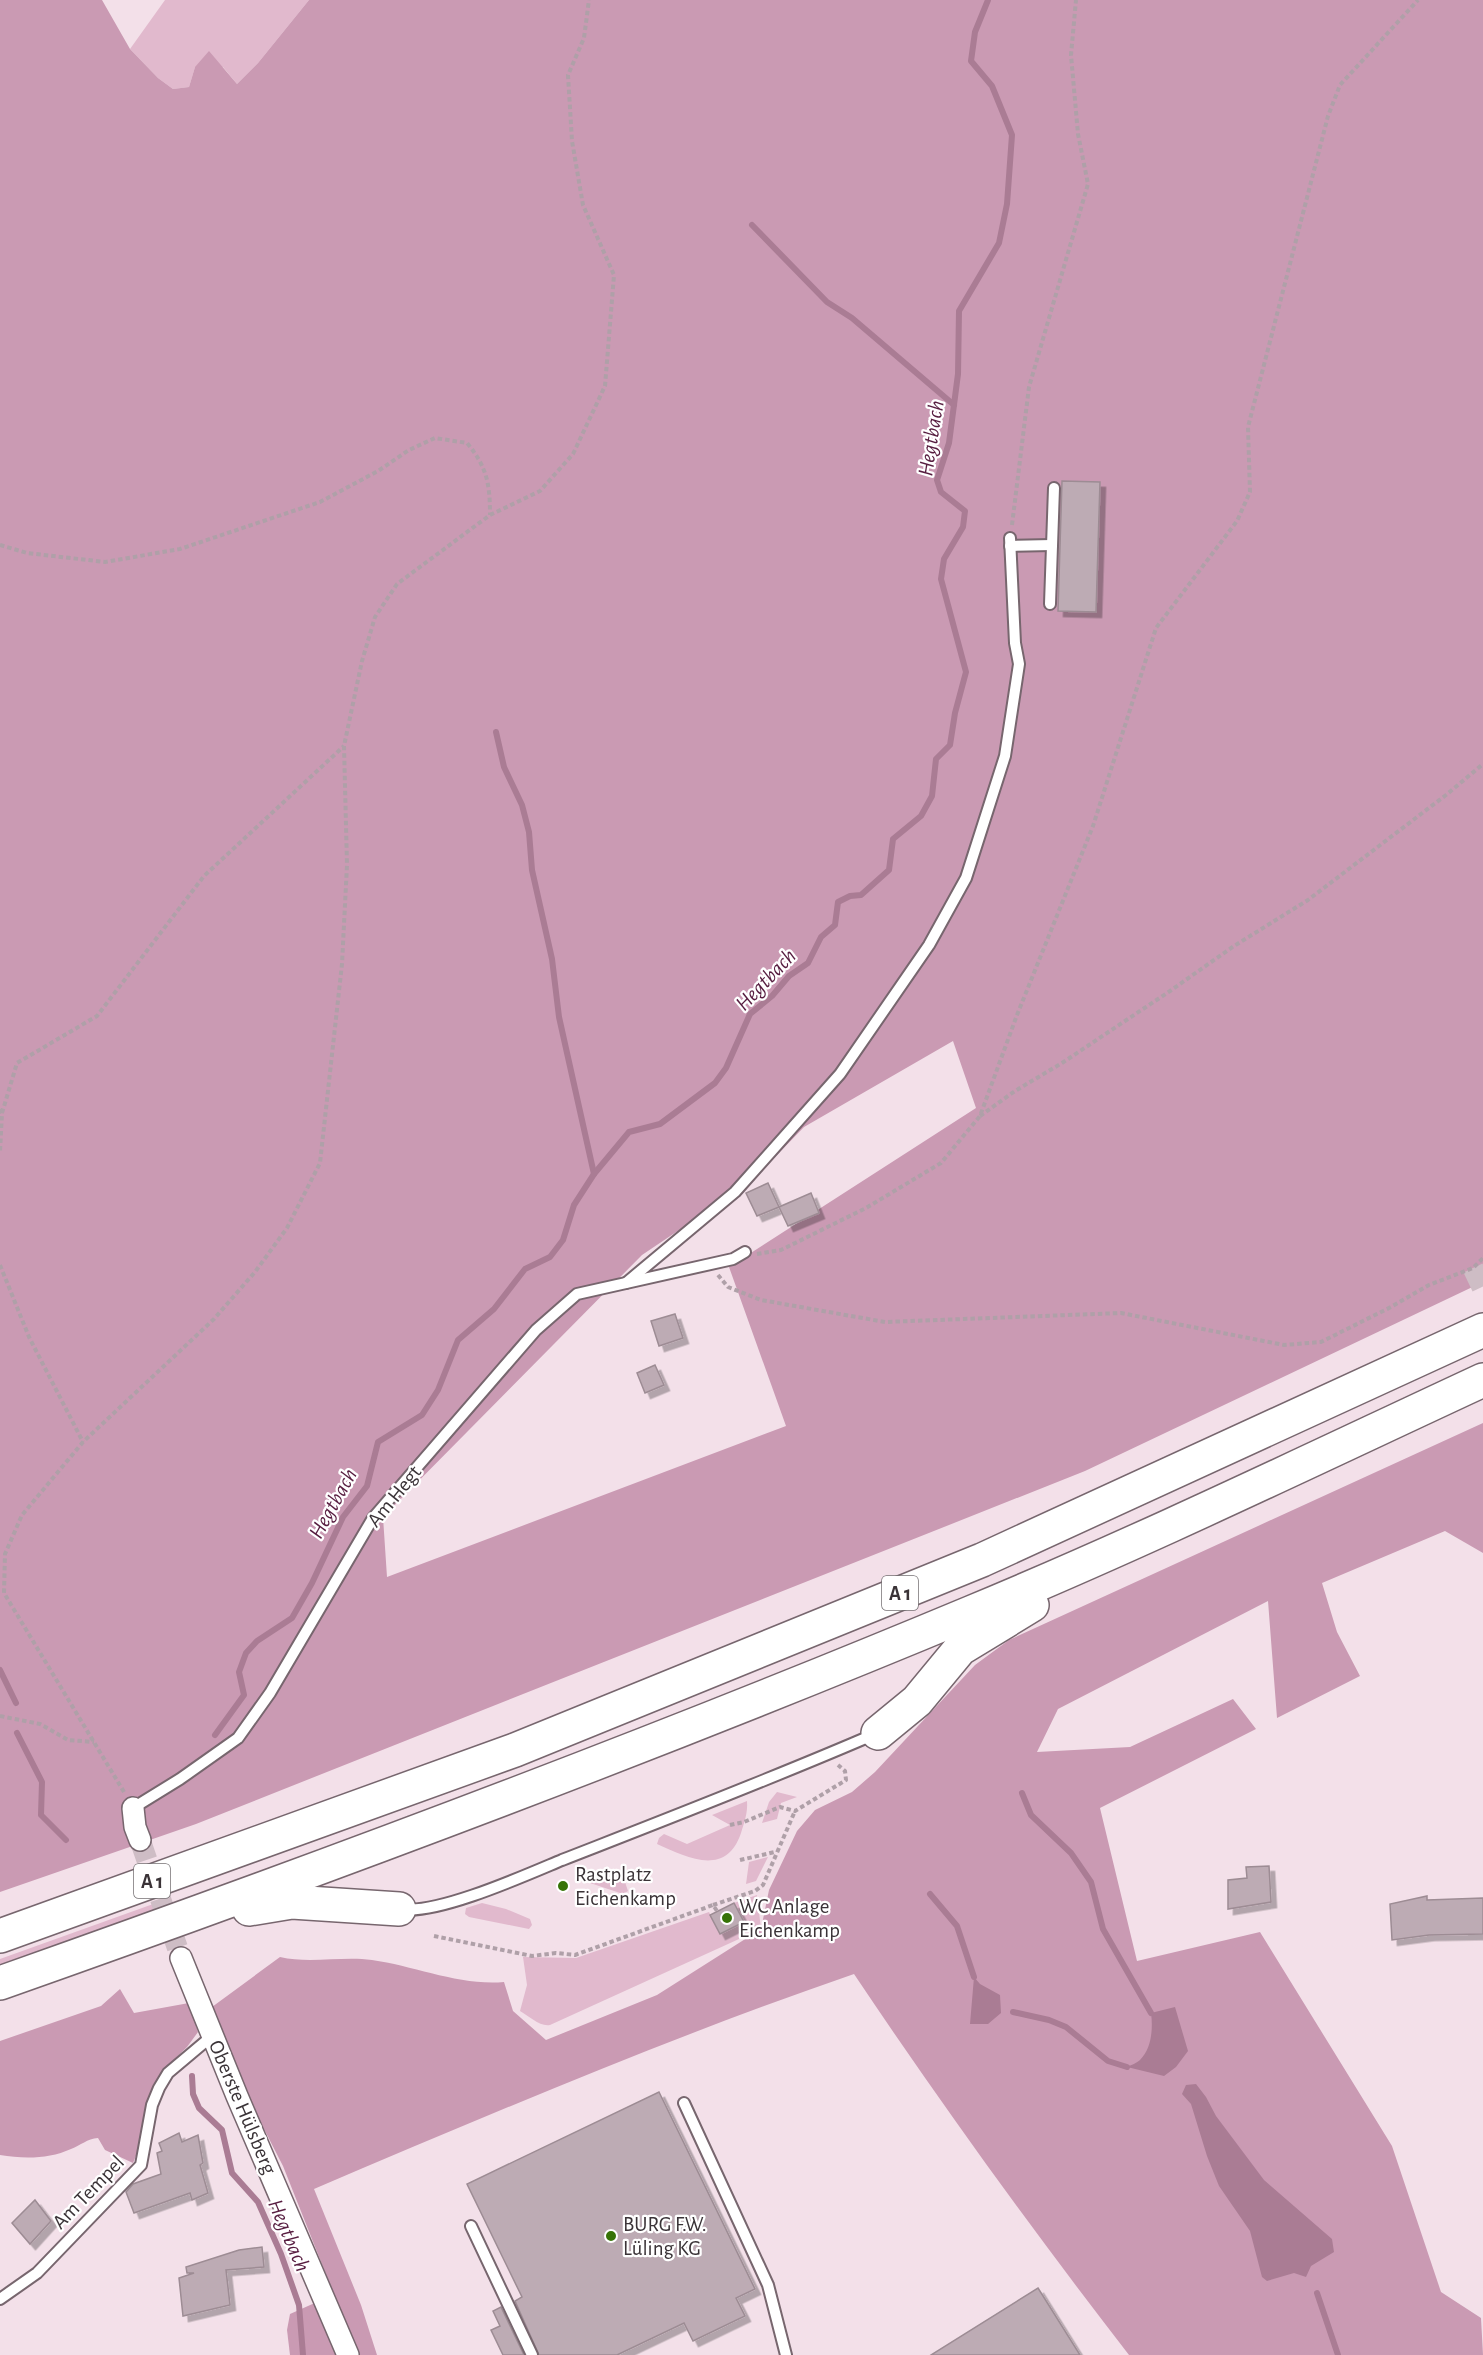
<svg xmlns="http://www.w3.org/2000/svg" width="1483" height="2355" font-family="'Alegreya Sans',sans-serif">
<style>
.green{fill:#e1b9cd}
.forest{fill:#ca9ab3;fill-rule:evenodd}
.water{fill:#aa7c94}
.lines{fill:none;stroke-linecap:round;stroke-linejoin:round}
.stream{stroke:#aa7c94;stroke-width:6}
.building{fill:#bdabb4;stroke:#9d8c94;stroke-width:1.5;filter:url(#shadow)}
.minor-tunnel{stroke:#cebdc5;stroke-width:21;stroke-dasharray:21 10;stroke-linecap:butt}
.service-casing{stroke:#77666e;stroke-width:14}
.minor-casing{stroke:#77666e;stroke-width:24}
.motorway-casing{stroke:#77666e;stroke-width:36}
.path{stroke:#afa0a8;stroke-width:4;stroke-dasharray:4.5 3;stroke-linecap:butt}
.service{stroke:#fff;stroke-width:10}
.minor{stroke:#fff;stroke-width:21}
.motorway{stroke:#fff;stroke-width:33}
.poi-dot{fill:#367307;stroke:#fff;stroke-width:2}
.labels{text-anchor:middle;stroke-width:4.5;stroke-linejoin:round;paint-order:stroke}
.shield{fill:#fff;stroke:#757073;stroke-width:1.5}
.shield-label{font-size:20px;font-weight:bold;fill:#3a3337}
.street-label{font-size:21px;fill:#3a3337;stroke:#fff}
.poi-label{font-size:21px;fill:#3a3337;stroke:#fff;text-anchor:start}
.water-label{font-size:22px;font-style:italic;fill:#571d40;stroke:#fff}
</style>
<defs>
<filter id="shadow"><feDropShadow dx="5.5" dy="5.5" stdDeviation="0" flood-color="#0004"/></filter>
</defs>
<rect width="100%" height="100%" fill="#f3e0e9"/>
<g class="green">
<polygon points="165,0 309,0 258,63 237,84 223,67 195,67 189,87 173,89 158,78 130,49"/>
<polygon points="777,1792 797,1797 781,1803 777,1819 762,1823 769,1802"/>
<path d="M747,1801C748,1813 744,1823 741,1833C726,1878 686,1857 657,1844L659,1838L664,1834L687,1844L730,1825L712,1815Z"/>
<polygon points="768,1857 756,1881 746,1884 749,1862"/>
<polygon points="583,1869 625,1882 628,1891 623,1894 581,1880 576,1875"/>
<path d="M757,1895L761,1929L550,2025C540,2027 529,2016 520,2011L527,1985L523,1957L576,1958L709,1912L720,1934L744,1922L734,1903Z"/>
<polygon points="156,1903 159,1908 0,1966 0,1959"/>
<polygon points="482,1903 506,1909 530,1919 532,1925 529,1929 469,1917 465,1914 466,1908"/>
</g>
<g class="forest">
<path d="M0,0H102L130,49L158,78L173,89L189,87L195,67L209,51L237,84L258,63L309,0H1483V1282L1085,1471L196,1824L0,1892ZM953,1041L976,1108L729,1267L786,1426L387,1577L383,1517L642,1255L752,1181L804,1127Z"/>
<path d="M1483,1423V1553L1445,1531L1322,1583L1337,1632L1360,1676L1277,1718L1268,1601L1058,1709L1037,1752L1130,1747L1233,1699L1256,1729L1100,1808L1137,1961L1260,1932L1392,2146L1441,2292L1481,2318L1483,2355H1129C1033,2231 941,2104 854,1974C671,2037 493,2113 314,2189L361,2305L377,2355H358L283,2166L245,2092L212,2007L280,1957C309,1964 342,1956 372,1960C415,1966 460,1986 504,1982L513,2011L546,2040L657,1995L761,1929L769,1890L797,1831L815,1810L852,1792L875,1772L975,1665L1009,1640Z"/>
<path d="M120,1989L134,2013L189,2003L198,2032L187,2047L164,2070L153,2085L140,2146L133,2163L105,2150L98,2138C87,2139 81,2145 71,2149C49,2159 24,2159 0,2155V2041L101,2006Z"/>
<polygon points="317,2302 337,2355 290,2355 287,2330 290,2314"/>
</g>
<g class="water">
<polygon points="974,1977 980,1984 1000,1995 1001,2013 988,2024 970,2024"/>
<path d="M1175,2007L1188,2051L1176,2067L1164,2076L1127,2067C1131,2065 1137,2063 1140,2060C1152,2048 1153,2028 1151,2013Z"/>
<polygon points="1196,2084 1206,2097 1216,2116 1264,2180 1332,2239 1334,2252 1311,2266 1306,2277 1294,2273 1267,2281 1262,2277 1250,2231 1219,2186 1207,2156 1191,2104 1182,2094 1186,2085"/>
</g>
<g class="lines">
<g class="stream">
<polyline points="752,225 827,302 852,318 954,405"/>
<polyline points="496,732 504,767 522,805 529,832 532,870 552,959 559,1017 594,1174"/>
<polyline points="0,1670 16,1703"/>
<polyline points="17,1733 42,1782 41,1815 66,1840"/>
<polyline points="215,1735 244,1695 239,1672 246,1653 257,1641 292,1618 312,1583 343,1517 367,1486 378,1442 422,1415 438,1390 458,1340 494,1309 525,1269 550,1257 563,1240 574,1205 594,1174 629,1132 660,1124 715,1083 726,1068 750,1014 772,996 789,976 808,963 821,937 835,925 838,902 850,896 861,895 889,870 893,839 921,816 932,796 936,759 950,745 955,713 966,672 941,579 944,559 963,527 965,511 941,492 937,480 949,443 958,374 959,311 999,243 1007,204 1012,135 992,86 971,61 975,32 988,0"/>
<polyline points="1022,1793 1031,1815 1071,1853 1091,1882 1103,1929 1151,2013"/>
<polyline points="930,1894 957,1926 974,1977"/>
<polyline points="1013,2012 1049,2020 1066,2027 1108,2061 1127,2067"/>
<polyline points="192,2076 193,2094 199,2108 222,2130 232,2173 258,2202 281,2254 299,2305 303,2355"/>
<polyline points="1317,2293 1338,2355"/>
</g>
</g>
<g class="building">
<polygon points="1062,481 1100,482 1096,612 1058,611"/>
<polygon points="768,1183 779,1207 757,1216 746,1193"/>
<polygon points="811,1193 819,1213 788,1226 779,1207"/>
<polygon points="675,1314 683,1338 659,1346 651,1321"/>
<polygon points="655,1365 664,1385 645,1393 637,1373"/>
<polygon points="1269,1866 1271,1902 1228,1909 1228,1880 1247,1878 1246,1867"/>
<polygon points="1427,1896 1427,1900 1483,1898 1483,1934 1429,1935 1392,1940 1390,1904"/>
<polygon points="734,1903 744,1922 720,1934 710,1915"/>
<polygon points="659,2092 755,2289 736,2298 745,2316 693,2341 684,2323 617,2355 539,2355 515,2301 522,2297 467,2184"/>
<polygon points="179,2133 182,2142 198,2135 203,2163 200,2165 208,2193 192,2200 190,2193 134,2213 126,2192 133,2184 161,2174 157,2153 162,2151 159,2143"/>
<polygon points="35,2200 51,2221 30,2244 12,2223"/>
<polygon points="262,2247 264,2267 226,2270 230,2305 183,2316 179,2278 194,2273 187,2273 186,2267 239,2250"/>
<polygon points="1038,2288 1080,2355 931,2355"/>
<polygon points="501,2307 524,2355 503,2355 491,2330 500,2326 493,2311"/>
</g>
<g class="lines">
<g class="minor-tunnel">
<polyline points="1473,1268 1483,1289"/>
<polyline points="140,1840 181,1958"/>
</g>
<defs>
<g id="service">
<polyline points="1010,546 1052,545"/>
<polyline points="1050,604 1054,488"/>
<polyline points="626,1283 735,1192 840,1074 929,945 966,878 1005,756 1019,664 1015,643 1010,538"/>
<polyline points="133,1808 180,1779 238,1738 270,1693 373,1518 536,1330 577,1294 733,1259 745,1252"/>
<path d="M402,1909C437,1915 526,1875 562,1860C667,1819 771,1779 875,1734"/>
<polyline points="684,2103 768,2285 786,2355"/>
<polyline points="471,2226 532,2355"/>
<polyline points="0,2299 37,2273 141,2165 152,2105 159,2088 168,2073 212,2036"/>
</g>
<g id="minor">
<polyline points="133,1808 135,1827 140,1840"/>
<polyline points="181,1958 237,2096 348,2355"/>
</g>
<g id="motorway">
<polyline points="878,1733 917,1701 960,1649 1032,1605"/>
<polyline points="249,1909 292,1902 399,1909"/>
<polyline points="0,1936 515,1750 982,1560 1483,1330"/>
<path d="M0,1983C326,1868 651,1746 970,1613C1144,1541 1313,1459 1483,1380"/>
</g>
</defs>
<use href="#service" class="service-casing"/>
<use href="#minor" class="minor-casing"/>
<use href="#motorway" class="motorway-casing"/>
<g class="path">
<polyline points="1012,525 1029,387 1088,184 1078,134 1071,55 1076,0"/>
<path d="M0,545L27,553L105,562L180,549L320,502L378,471L409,450L435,438L467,443C487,467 490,484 490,515"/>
<polyline points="0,1109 2,1113 0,1152"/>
<polyline points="2,1113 17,1063 97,1016 204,876 344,746"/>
<polyline points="980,1116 1015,1091 1062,1063 1170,991 1234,946 1308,900 1446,795 1483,764"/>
<polyline points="757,1254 781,1250 866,1208 941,1163 980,1116 1017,1015 1093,826 1156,628 1237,521 1250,492 1248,427 1328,116 1340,85 1418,0"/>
<polyline points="0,1265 29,1337 83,1442"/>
<polyline points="718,1275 728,1287 761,1300 885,1322 1121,1313 1284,1345 1321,1342 1391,1307 1429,1285 1473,1268 1483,1258"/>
<polyline points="0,1716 40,1724 68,1740 94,1742"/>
<polyline points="124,1792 4,1593 5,1554 22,1515 83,1442 214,1319 255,1272 287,1228 320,1163 342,964 347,865 344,746 362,661 375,617 397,584 490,515 540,491 573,454 605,386 614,275 583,205 572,141 568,75 584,38 589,0"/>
<polyline points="730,1825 744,1822 780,1807 795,1811 846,1780 845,1771 838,1765"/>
<polyline points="740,1860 775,1852"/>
<polyline points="713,1905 755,1891 763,1885 795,1811"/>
<polyline points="434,1936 532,1956 556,1953 575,1955 713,1905 717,1911"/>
</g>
<use href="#service" class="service"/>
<use href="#minor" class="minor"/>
<use href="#motorway" class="motorway"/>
</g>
<g class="poi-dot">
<circle cx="563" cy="1886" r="6"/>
<circle cx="727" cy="1918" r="6"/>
<circle cx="611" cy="2236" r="6"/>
</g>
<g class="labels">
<g class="shield">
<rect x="882" y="1576" width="36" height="34" rx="4.5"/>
<rect x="134" y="1864" width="36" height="34" rx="4.5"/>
</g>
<g class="shield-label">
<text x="900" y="1600">A 1</text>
<text x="152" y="1888">A 1</text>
</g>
<g class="street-label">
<text transform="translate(394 1496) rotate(-51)" y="7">Am Hegt</text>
<text transform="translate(243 2107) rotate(67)" y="7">Oberste Hülsberg</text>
<text transform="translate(88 2192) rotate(-46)" y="7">Am Tempel</text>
</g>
<g class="poi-label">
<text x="575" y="1881">Rastplatz<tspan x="575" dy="24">Eichenkamp</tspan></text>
<text x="739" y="1913">WC Anlage<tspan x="739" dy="24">Eichenkamp</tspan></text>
<text x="623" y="2231">BURG F.W.<tspan x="623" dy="24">Lüling KG</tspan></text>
</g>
<g class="water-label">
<text transform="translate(930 438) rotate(-81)" y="8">Hegtbach</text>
<text transform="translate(765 979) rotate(-46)" y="8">Hegtbach</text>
<text transform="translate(332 1503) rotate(-61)" y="8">Hegtbach</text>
<text transform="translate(290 2235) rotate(67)" y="8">Hegtbach</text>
</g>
</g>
</svg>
